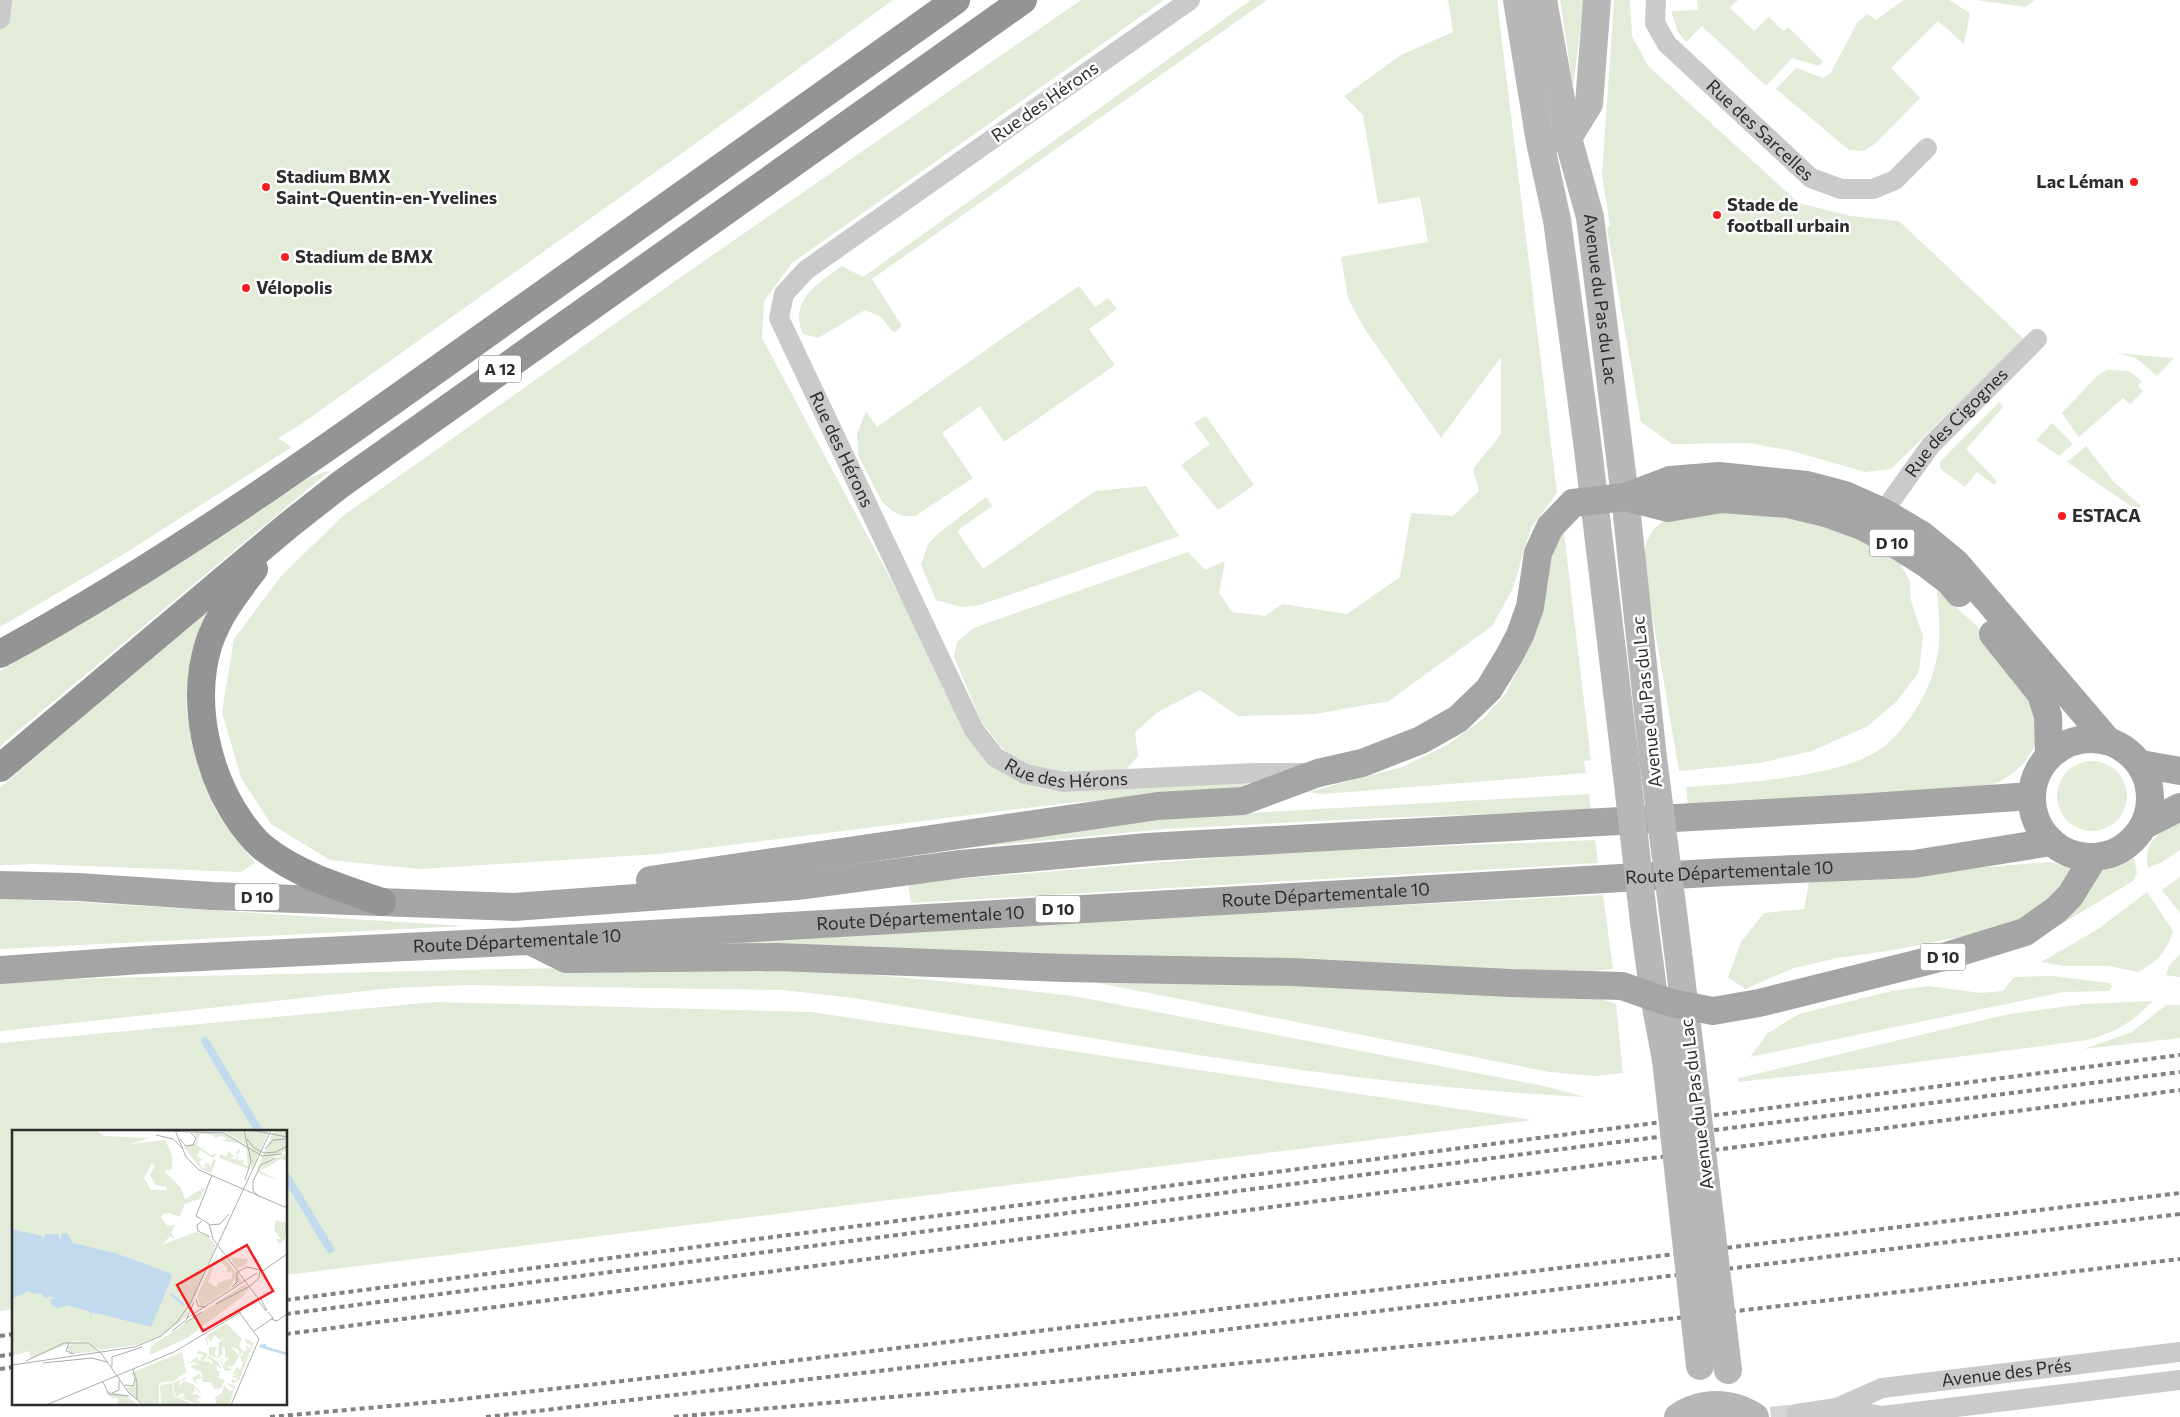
<svg xmlns="http://www.w3.org/2000/svg" width="2180" height="1417" font-family="Commissioner,sans-serif">
<style>
.green{fill:#e2ecd8}
.lines{fill:none;stroke-linecap:round;stroke-linejoin:round}
.stream{stroke:#c2daee;stroke-width:8}
.street-tunnel{stroke:#d5d5d5;stroke-width:20;stroke-dasharray:20 10;stroke-linecap:butt}
.street{stroke:#cacaca;stroke-width:20}
.secondary{stroke:#b7b7b7;stroke-width:28}
.primary{stroke:#a5a5a5;stroke-width:28}
.highway{stroke:#949494;stroke-width:28}
.rail{stroke:#828282;stroke-width:4;stroke-dasharray:5 4;stroke-linecap:butt}
.secondary-bridge{stroke:#b7b7b7;stroke-width:28}
.poi-dot{fill:#f51d20;stroke:#fff;stroke-width:2}
.labels{text-anchor:middle;stroke-width:5;stroke-linejoin:round;paint-order:stroke}
.shield{fill:#fff;stroke:#6c6c6c;stroke-width:1}
.shield-label{font-size:16px;font-weight:bold;fill:#2d2d2d}
.street-label{font-size:18px;fill:#2d2d2d;stroke:#fff}
.poi-label{font-size:18px;font-weight:bold;fill:#2d2d2d;stroke:#fff;text-anchor:start}
.inset-river{fill:none;stroke:#c2daee;stroke-width:2.5}
.inset-road{fill:none;stroke:#ababab;stroke-width:1}
.view{fill:#f51d20;fill-opacity:0.15;stroke:#f51d20;stroke-width:2.5}
.inset-edge{fill:none;stroke:#2d2d2d;stroke-width:2.5}
</style>
<rect width="100%" height="100%" fill="#fff"/>
<g class="green">
<polygon points="0,0 893,0 688,149 297,427 278,438 292,447 119,557 0,627"/>
<polygon points="1081,0 1164,0 792,263 764,301 762,338 986,758 1012,778 1039,788 1072,792 1250,780 1241,789 1067,803 658,854 419,869 330,860 271,824 241,778 222,712 234,639 282,575 344,515 691,270"/>
<path d="M1251,0H1267L872,279L902,326L894,333L880,316L865,310L818,338L803,334C788,300 819,283 842,266L863,277Z"/>
<polygon points="1448,0 1497,0 1557,493 1531,528 1513,588 1492,626 1389,701 1315,714 1238,716 1200,690 1158,712 1135,732 1138,756 1124,772 1041,772 1016,760 1001,747 981,721 954,657 957,642 974,628 1188,552 1205,570 1225,561 1219,593 1232,612 1265,616 1282,604 1347,614 1400,577 1411,513 1453,516 1479,491 1473,469 1501,434 1501,357 1441,438 1364,328 1348,298 1341,257 1428,242 1420,197 1378,204 1363,115 1344,96 1401,55 1453,32"/>
<polygon points="1560,0 1584,0 1573,87"/>
<polygon points="1614,0 1630,0 1632,36 1648,66 1799,203 1850,216 1899,221 2024,339 1891,469 1865,472 1792,451 1750,443 1672,444 1641,422 1607,229 1610,225 1602,175"/>
<polygon points="1697,0 1738,0 1730,8 1754,31 1769,17 1783,31 1788,27 1823,62 1819,66 1792,58 1766,86 1702,26 1686,42 1678,32 1671,11 1698,10"/>
<polygon points="1904,0 1949,0 1970,13 1964,44 1938,21 1891,68 1920,98 1875,144 1864,151 1849,150 1776,89 1796,68 1823,78 1830,74 1857,23 1867,14 1876,20"/>
<polygon points="1976,0 2035,0 2025,7"/>
<polygon points="1079,286 1095,307 1108,298 1117,309 1089,329 1115,365 1004,442 980,406 942,433 973,478 915,516 904,516 894,512 882,502 858,455 857,434 866,411 877,427 1007,335"/>
<polygon points="2115,353 2174,358 2157,376 2136,358"/>
<polygon points="2107,370 2129,371 2142,381 2138,386 2143,391 2130,404 2123,398 2079,437 2062,413 2098,375"/>
<polygon points="1999,402 2003,407 1966,449 1997,481 1994,485 1977,472 1965,487 1943,471 1940,467 1940,462"/>
<polygon points="1206,416 1254,485 1218,510 1181,465 1210,444 1194,423"/>
<polygon points="2052,423 2073,444 2059,456 2036,440"/>
<polygon points="2086,446 2114,482 2141,506 2138,511 2067,462"/>
<polygon points="331,470 0,746 0,671 142,586 310,477"/>
<polygon points="1146,486 1179,536 980,605 961,607 936,600 921,565 928,544 940,532 986,497 992,506 957,531 983,569 1095,491"/>
<path d="M1734,509L1830,522L1898,560L1910,581L1911,601L1923,636L1919,672L1896,702L1868,726L1812,751L1760,763L1679,771L1644,566C1645,558 1644,546 1648,539C1663,507 1703,511 1734,509Z"/>
<polygon points="1563,525 1591,760 1584,761 1586,773 1324,794 1308,792 1402,767 1447,745 1483,719 1506,693 1522,661 1530,639 1544,550"/>
<path d="M1937,590L1977,626L2024,685L2036,703L2035,746L2024,763L2012,774L1999,782L1974,790L1688,807L1686,787C1737,783 1851,778 1888,743C1909,724 1928,694 1935,666C1942,641 1939,615 1937,590Z"/>
<polygon points="199,614 209,614 193,661 186,708 197,763 218,814 255,863 241,872 35,864 0,865 0,788"/>
<circle cx="2092" cy="796" r="35"/>
<polygon points="1589,794 1591,810 1357,819 1165,829 956,849 1072,825 1231,814"/>
<path d="M2180,821V850L2162,862L2148,868C2142,842 2161,831 2180,821Z"/>
<polygon points="1595,840 1598,863 911,903 908,883 1275,853"/>
<polygon points="2134,858 2137,873 2133,881 2048,932 2101,871"/>
<polygon points="2050,862 2079,869 2069,886 2021,922 1979,933 1894,950 1837,958 1794,968 1745,989 1728,977 1741,942 1764,913 1804,909 1809,882"/>
<polygon points="2180,877 2180,913 2162,890"/>
<path d="M2147,892L2173,931C2167,951 2157,962 2138,972L2110,966H2063L2041,962L2098,929Z"/>
<polygon points="1603,895 1613,969 1570,973 742,948 741,942 949,928"/>
<polygon points="0,899 78,902 466,926 0,949"/>
<polygon points="2180,954 2180,977 2166,975 2169,966"/>
<path d="M699,965L783,967L952,982L1073,996L1544,1086L1585,1097C1339,1085 1096,1038 854,998L783,990L467,985L393,988L0,1031V983L102,978Z"/>
<polygon points="2052,976 2110,983 2112,986 2109,991 2064,992 1750,1057 1768,1033 1799,1014 1892,991 1928,986 1981,993 2003,991 2014,977"/>
<polygon points="1073,978 1344,987 1601,999 1616,1004 1623,1073 1594,1076 1550,1072"/>
<path d="M2153,1001C2129,1024 2119,1031 2087,1040L1879,1067L1738,1082L1739,1078L2009,1014L2084,1004Z"/>
<polygon points="435,1002 811,1012 1532,1120 286,1275 286,1131 14,1131 14,1309 0,1311 0,1043"/>
<polygon points="2166,1005 2180,1005 2180,1038 2084,1049 2132,1032"/>
</g>
<g class="lines">
<g class="stream">
<polyline points="205,1041 259,1131"/>
<polyline points="286,1176 330,1249"/>
</g>
<polyline class="street-tunnel" points="1771,1417 1796,1414"/>
<g class="street">
<path id="s1" d="M1190,0L806,270L784,294L779,318L974,730L995,757L1025,774L1064,782L1254,773H1306"/>
<path id="s2" d="M1656,0L1655,23L1667,44L1811,178L1841,189H1873L1895,180L1927,148"/>
<polyline points="0,19 2,0"/>
<path id="s3" d="M1883,512L1931,445L2037,339"/>
<polyline points="1837,1408 1882,1416 2180,1380"/>
<path id="s4" d="M1796,1414L1837,1408L1882,1388L2180,1352"/>
</g>
<g class="secondary">
<polyline points="1517,0 1540,142 1557,220 1587,441 1625,759"/>
<path id="s5" d="M1543,0L1568,138L1590,217L1625,497L1653,758"/>
<polyline points="1559,139 1568,138 1589,104 1597,0"/>
<polyline points="1674,920 1691,1058"/>
<polyline points="1644,922 1654,996 1666,1060"/>
<path d="M1678,1417C1701,1401 1731,1401 1755,1417"/>
</g>
<g class="primary">
<polyline points="1625,497 1668,508 1722,499 1788,504 1829,514 1862,526 1895,544 1928,565 1949,581 1959,593"/>
<polyline points="1993,634 2041,694 2048,716 2049,755"/>
<circle cx="2091" cy="798" r="59"/>
<polyline points="2141,764 2180,771"/>
<polyline points="2145,825 2180,807"/>
<polyline points="650,880 1158,806 1243,801 1318,773 1362,763 1421,740 1458,719 1489,689 1509,656 1520,635 1530,607 1538,553 1550,527 1573,503 1625,497 1670,480 1719,476 1807,485 1845,495 1883,512 1922,535 1956,563 2108,741"/>
<polyline points="0,885 78,887 212,896 514,907 797,886 961,864 1147,847 1856,808 2032,796"/>
<polyline points="530,941 566,959 777,957 1064,968 1292,972 1510,983 1622,986 1671,1003 1713,1011 1759,1003 1940,958 2025,932 2056,910 2070,896 2094,857"/>
<path id="s6" d="M0,970L141,960L528,941L1726,872L1914,864L2051,842"/>
</g>
<g class="highway">
<path d="M254,569C236,593 219,614 209,643C190,702 207,775 242,824C249,833 256,843 265,849C300,876 342,888 382,902"/>
<path d="M0,654C167,563 322,452 477,341C636,228 796,114 956,0"/>
<polyline points="0,768 290,524 341,484 1023,0"/>
</g>
<g class="rail">
<polyline points="286,1300 2180,1055"/>
<polyline points="286,1314 1586,1146 2180,1072"/>
<polyline points="286,1334 2180,1090"/>
<polyline points="0,1336 14,1334"/>
<polyline points="0,1356 14,1354"/>
<polyline points="0,1369 14,1367"/>
<polyline points="270,1417 455,1400 658,1377 2180,1193"/>
<polyline points="486,1417 1041,1352 2180,1214"/>
<polyline points="674,1417 1044,1383 1609,1326 2180,1259"/>
</g>
<g class="secondary-bridge">
<polyline points="1653,758 1674,920"/>
<polyline points="1625,759 1644,922"/>
<polyline points="1691,1058 1728,1370"/>
<polyline points="1666,1060 1700,1366"/>
</g>
</g>
<g class="poi-dot">
<circle cx="2134" cy="182" r="5"/>
<circle cx="266" cy="187" r="5"/>
<circle cx="1717" cy="215" r="5"/>
<circle cx="285" cy="257" r="5"/>
<circle cx="246" cy="288" r="5"/>
<circle cx="2062" cy="516" r="5"/>
</g>
<g class="labels">
<g class="shield">
<rect x="479" y="355.5" width="42" height="27" rx="4"/>
<rect x="1869.5" y="529.5" width="45" height="27" rx="4"/>
<rect x="234.5" y="883.5" width="45" height="27" rx="4"/>
<rect x="1035.5" y="895.5" width="45" height="27" rx="4"/>
<rect x="1920.5" y="943.5" width="45" height="27" rx="4"/>
</g>
<g class="shield-label">
<text x="500" y="375">A 12</text>
<text x="1892" y="549">D 10</text>
<text x="257" y="903">D 10</text>
<text x="1058" y="915">D 10</text>
<text x="1943" y="963">D 10</text>
</g>
<g class="street-label">
<text transform="translate(1045 102) rotate(-35)" y="6">Rue des Hérons</text>
<text dy="6" stroke="none"><textPath href="#s2" startOffset="174">Rue des Sarcelles</textPath></text>
<text dy="6" stroke="none"><textPath href="#s5" startOffset="305">Avenue du Pas du Lac</textPath></text>
<text dy="6" stroke="none"><textPath href="#s3" startOffset="116">Rue des Cigognes</textPath></text>
<text dy="6" stroke="none"><textPath href="#s1" startOffset="672">Rue des Hérons</textPath></text>
<text transform="translate(1647 702) rotate(-96)" y="6">Avenue du Pas du Lac</text>
<text dy="6" stroke="none"><textPath href="#s1" startOffset="1092">Rue des Hérons</textPath></text>
<text dy="6" stroke="none"><textPath href="#s6" startOffset="1732">Route Départementale 10</textPath></text>
<text dy="6" stroke="none"><textPath href="#s6" startOffset="1328">Route Départementale 10</textPath></text>
<text dy="6" stroke="none"><textPath href="#s6" startOffset="922">Route Départementale 10</textPath></text>
<text dy="6" stroke="none"><textPath href="#s6" startOffset="518">Route Départementale 10</textPath></text>
<text transform="translate(1697 1104) rotate(-97)" y="6">Avenue du Pas du Lac</text>
<text dy="6" stroke="none"><textPath href="#s4" startOffset="216">Avenue des Prés</textPath></text>
</g>
<g class="poi-label">
<text x="276" y="183">Stadium BMX<tspan x="276" dy="21">Saint-Quentin-en-Yvelines</tspan></text>
<text x="2124" y="188" text-anchor="end">Lac Léman</text>
<text x="1727" y="211">Stade de<tspan x="1727" dy="21">football urbain</tspan></text>
<text x="295" y="263">Stadium de BMX</text>
<text x="256" y="294">Vélopolis</text>
<text x="2072" y="522">ESTACA</text>
</g>
</g>
<g transform="translate(12 1130)">
<rect width="275" height="275" fill="#fff"/>
<path d="M0,0H84L92,6L137,8L119,14L153,10L160,25V39L152,41L169,58L173,69L193,57L188,69L173,74L168,87L157,83L150,84L149,88L156,96L164,95L159,102L163,109L158,106L150,115L184,102L196,106L204,116L174,187L152,204L125,215L88,220L72,212L63,211L18,229V221L0,226ZM140,33L143,36L138,45L144,55L154,57L155,60H139L132,48ZM192,0H257L240,40L235,15L213,2ZM262,0H275V20L256,30L244,42ZM180,2L212,4L227,11L235,17L238,29L237,39L207,28L209,24L214,27L216,21L222,26L219,29H224L226,24L223,23L228,18L225,31L232,30L230,34L236,36L234,18L226,13L211,11L215,8L209,6L202,8V5L188,4L185,15L199,25L206,23L201,28L188,20L185,26L191,30L187,31L189,37L195,39L191,35L195,34L193,31L198,35L197,39L202,28L204,31L199,43L189,39L171,16L184,13L185,7ZM275,23V31L269,29L248,41L268,51L246,43L254,32ZM264,90L275,93L273,109L267,114L264,109H269L262,100ZM207,120L196,152L207,159L205,157L206,153L220,148V140L219,143L215,141V137L210,134L209,123L230,151L222,157L224,148L216,160L189,177L185,166ZM214,120L219,127L236,129L234,135L225,139ZM233,154L237,160L230,164L235,163L175,208L138,225L139,216ZM214,193L230,209L227,216L232,222L235,220L233,214L237,218L240,215L235,214L232,208L242,213L227,250L222,253L219,252L220,249L224,251L226,248L220,247L227,243L220,245L225,237L228,240L231,233L228,227L232,224L229,222V225L227,226L228,217L227,224L226,219L219,217L227,226L222,236L214,237L221,240L213,241L208,230L212,228L209,231L213,237L212,233L217,228H213V218L210,217L211,223L207,229L197,225V217H205L202,224L206,228L207,212L214,206L207,210L203,205L199,212L195,207L196,216L193,209L197,204ZM64,212L77,215L86,221L58,224L55,217ZM186,220L196,224L191,232L197,231L200,235V230L194,228L197,226L206,232L210,239L204,235L205,241H208L206,248L213,250L209,258L202,259L199,252H191L190,248L183,250L184,253L188,252L184,254L180,248L189,243L187,248L191,246L188,239L187,242L179,237L181,234L185,236L183,232L177,233L186,226V230L190,231L188,228L192,225L185,224ZM170,222L174,242L162,251L147,253V275H133L119,265L115,258L123,254L121,246L117,244ZM174,247V249L168,251L167,256L172,251L181,254L191,266L181,257L183,261L179,265L185,264L188,267L185,270V273L190,268L187,273L186,274L182,273L165,266L173,267L170,263L165,267L163,265L161,253ZM160,253L162,266L182,275H149L148,255ZM214,253H216L223,256L219,270L217,275H205L203,267L210,263L212,255L218,261L222,259ZM92,261L114,265L126,275H105L106,268H100Z" fill="#e2ecd8" fill-rule="evenodd"/>
<path d="M0,99L30,106L31,111L33,104H47L48,112L50,103H55L61,113L103,123L158,143L160,147L139,197L88,184L79,183L78,188V182L72,180L56,175L46,178L39,175L38,169H44L36,165L37,168H33L29,163L21,164L17,161L0,169Z" fill="#c2daee"/>
<path class="inset-river" d="M159,164L172,175M254,215L248,216L275,224"/>
<path class="inset-road" d="M121,0L212,3L250,26L270,24M163,0L174,27L187,40L275,78M232,0L239,31L233,50M239,0L275,7M144,5L161,9L170,18M168,9L174,16L181,15L184,8L179,3M235,9L242,18L252,23L264,22L275,16M253,19L261,10L273,9M200,45L184,86L197,94L201,109L246,168M248,67L241,61V51L249,35L263,28M190,91L185,95L186,101L198,107M198,95L208,94L217,84M225,142L235,137L248,140M249,142L275,124M220,157L225,152V142M184,169L186,176L194,177M204,174L238,156L247,148L248,140M254,181L245,169H249L255,181M175,188L245,143M259,189L265,191L275,184M173,193L190,182M160,201L174,190L182,172M242,201L261,188L256,182M148,207L166,191L179,172L259,0M57,213L54,221L62,224M14,231L52,213H76L89,223L117,263L131,275M31,233L80,228L95,232M0,235L123,217L149,206M100,237V227L130,217M121,240L125,252V270M91,252L97,264L117,266M113,255L121,256L123,249M100,263L107,260V250M34,275L162,222L227,183M219,275L247,209L227,182L229,183"/>
<path class="view" d="M235,115L261,161L191,201L165,155Z"/>
<rect width="275" height="275" class="inset-edge"/>
</g>
</svg>
